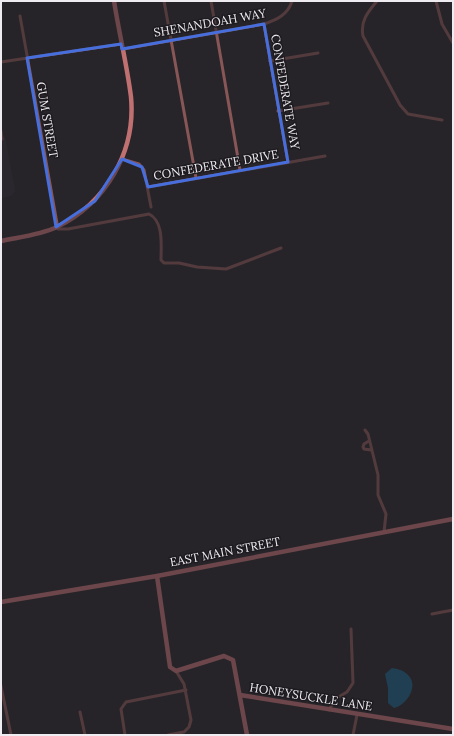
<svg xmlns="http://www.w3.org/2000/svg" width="454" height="736" font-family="Lora,serif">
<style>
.built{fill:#322c36}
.water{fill:#1c6084}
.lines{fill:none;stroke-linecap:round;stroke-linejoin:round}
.street{stroke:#885656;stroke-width:3}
.secondary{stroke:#c07071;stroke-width:4.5}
.marked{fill:none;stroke:#476edd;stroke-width:3;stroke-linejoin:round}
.labels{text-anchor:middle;stroke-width:3;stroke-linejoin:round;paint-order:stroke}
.street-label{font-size:12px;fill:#eeecf0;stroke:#1e1b20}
</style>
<rect width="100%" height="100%" fill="#272529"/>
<polygon class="built" points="5,137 15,191 11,196 1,198 1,138"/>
<path class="water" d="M392,668C397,669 403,670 407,674C420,685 407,705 394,708L388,703V688L385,674Z"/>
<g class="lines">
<g class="street">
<polyline points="164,1 196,178"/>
<polyline points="211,1 240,170"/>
<path d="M377,1C368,12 360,21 363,36L400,105L408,114L442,120"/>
<polyline points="436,1 442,24 453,43"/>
<path d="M20,16L58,229H68L149,214C164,221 161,246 161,260L164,263H179L197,267L226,269L281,248"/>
<polyline points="264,24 288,162"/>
<path d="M123,49L264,24C276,20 288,15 292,1"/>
<polyline points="270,61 318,53"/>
<polyline points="1,62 121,44"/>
<polyline points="278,111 328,103"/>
<polyline points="1,131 2,139"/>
<polyline points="122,159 139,164 144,170 151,207"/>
<polyline points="148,187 325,156"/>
<polyline points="365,430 368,434 378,475 378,495 386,514 384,532"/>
<polyline points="369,441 364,444 363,447 364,449 371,450"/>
<polyline points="432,614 453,610"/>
<polyline points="1,686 11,735"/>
<polyline points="329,710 335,699 347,692 353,683 351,629"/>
<polyline points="80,712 85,735"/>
<polyline points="125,735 121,709 126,702 186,690"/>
<polyline points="168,735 184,732 189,727 191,720 184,684 176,671"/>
<polyline points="353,735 357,715"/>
</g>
<g class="secondary">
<path d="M1,241C20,237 40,235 57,227C106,203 136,152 131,97C127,65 119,33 114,1"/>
<polyline points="157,576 170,667 176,671 224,656 233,660 247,735"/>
<polyline points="1,602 157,576 453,519"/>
<polyline points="240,695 453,729"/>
</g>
</g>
<path d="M0 0H454V736H0ZM264,24L288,162L148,187L142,167L122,159L95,201L56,227L27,58L121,44L122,49Z" fill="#272529" fill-opacity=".55" fill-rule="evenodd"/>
<path class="marked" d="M264,24L288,162L148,187L142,167L122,159L95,201L56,227L27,58L121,44L122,49Z"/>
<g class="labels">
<g class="street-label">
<text transform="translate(210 23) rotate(-10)" y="4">SHENANDOAH WAY</text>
<text transform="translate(285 92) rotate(80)" y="4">CONFEDERATE WAY</text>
<text transform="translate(47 120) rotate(80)" y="4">GUM STREET</text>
<text transform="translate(216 165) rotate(-10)" y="4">CONFEDERATE DRIVE</text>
<text transform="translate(225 552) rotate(-11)" y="4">EAST MAIN STREET</text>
<text transform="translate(311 697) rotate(9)" y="4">HONEYSUCKLE LANE</text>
</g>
</g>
<rect width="454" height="736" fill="none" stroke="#eeecf0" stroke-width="4"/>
</svg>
